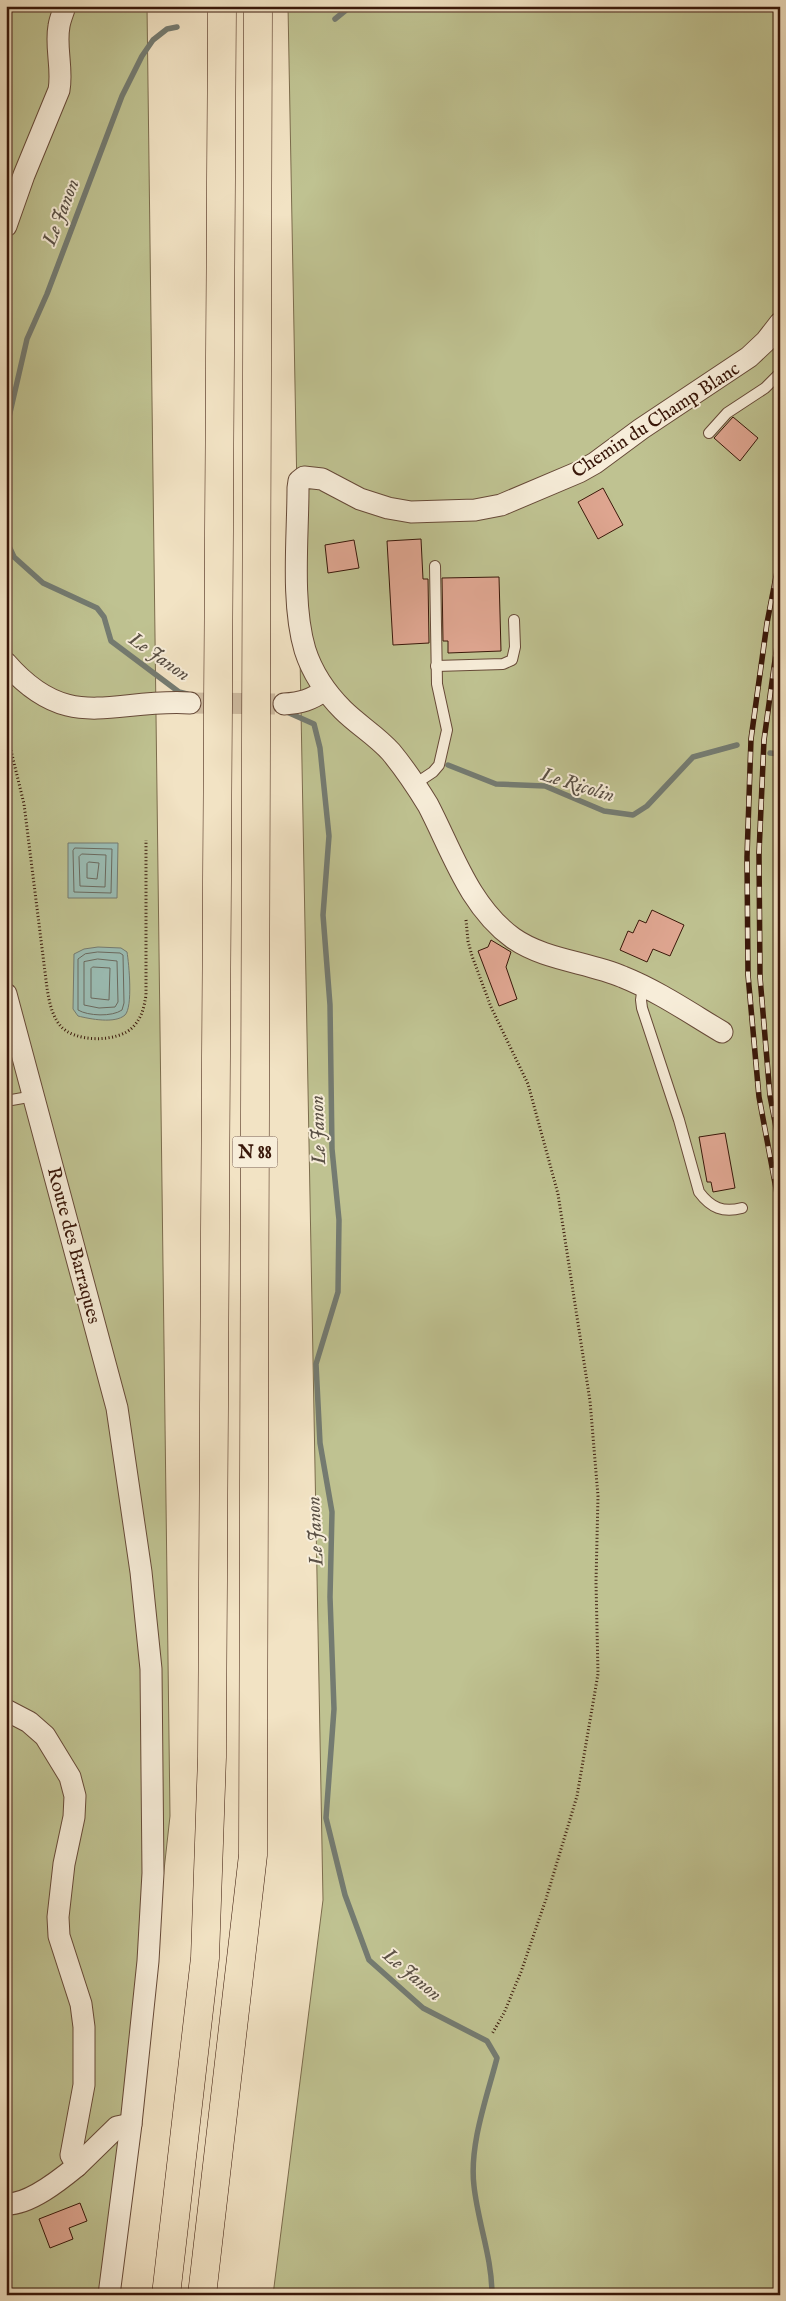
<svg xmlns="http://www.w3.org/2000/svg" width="786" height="2301" font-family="'IM FELL English',serif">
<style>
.green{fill:#bfc291;stroke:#7c6c4d}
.water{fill:#9bbeb6;stroke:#747b71}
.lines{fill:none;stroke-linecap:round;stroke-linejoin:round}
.shore{stroke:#6a6a60;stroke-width:1}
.stream{stroke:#747b71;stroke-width:5.5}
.building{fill:#dfa691;stroke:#391709}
.street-tunnel{stroke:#cdba9f;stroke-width:21;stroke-dasharray:21 11;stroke-linecap:butt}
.lane-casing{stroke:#674a38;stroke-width:12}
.street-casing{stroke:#674a38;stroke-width:23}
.highway-casing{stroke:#391709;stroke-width:29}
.path{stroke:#391709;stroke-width:3;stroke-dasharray:1 2.5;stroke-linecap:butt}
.lane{stroke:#f7edd9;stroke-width:10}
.street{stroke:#f7edd9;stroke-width:21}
.highway{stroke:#f2e3c4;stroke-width:28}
.rail-casing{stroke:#391709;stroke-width:5.5}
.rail{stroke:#f7edd9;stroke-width:4;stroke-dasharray:11;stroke-linecap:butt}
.labels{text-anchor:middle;stroke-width:4;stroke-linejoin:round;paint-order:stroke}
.shield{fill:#f7edd9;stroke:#725747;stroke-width:1}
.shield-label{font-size:18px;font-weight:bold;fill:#391709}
.street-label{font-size:19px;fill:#391709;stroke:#f7edd9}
.water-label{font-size:20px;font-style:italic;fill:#5b5146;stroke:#f7edd9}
</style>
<rect width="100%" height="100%" fill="#f2e3c4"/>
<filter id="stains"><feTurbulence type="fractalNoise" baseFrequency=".004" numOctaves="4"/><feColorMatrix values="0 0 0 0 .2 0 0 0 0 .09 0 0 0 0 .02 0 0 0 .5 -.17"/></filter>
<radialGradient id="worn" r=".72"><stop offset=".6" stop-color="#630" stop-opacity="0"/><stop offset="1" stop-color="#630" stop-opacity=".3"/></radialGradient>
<g class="green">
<polygon points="6,6 147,6 170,1816 117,2295 6,2295"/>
<polygon points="288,6 780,6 780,2295 273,2295 323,1900"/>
</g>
<g class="water">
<polygon points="68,843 118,843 117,898 68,898"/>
<path d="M98,947L121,948L127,952C129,964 133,1007 125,1015C115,1024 90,1019 78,1016L73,1009L74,954L84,949Z"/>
</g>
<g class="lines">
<g class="shore">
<polygon points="75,848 112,849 111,893 74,892 73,851"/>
<polygon points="82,854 106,855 105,887 80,886 79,857"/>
<polygon points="89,862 99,863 97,879 87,878 87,864"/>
<path d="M98,952L120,953L123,955L124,1003L122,1010C112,1017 88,1016 78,1010V959L85,954Z"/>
<polygon points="98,959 117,961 118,1002 115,1007 99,1008 84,1005 84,962"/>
<polygon points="93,967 110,968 109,1000 91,998 91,969"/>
</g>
<g class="stream">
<polyline points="335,19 351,6"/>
<polyline points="6,430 27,339 47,294 122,96 142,56 153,40 167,29 177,27"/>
<polyline points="6,540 14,557 43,583 97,608 104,617 111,641 179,692 187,694"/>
<path d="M287,712L314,724L320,748L329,836L323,915L330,1005L332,1149L339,1220L338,1292L316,1364L320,1443L332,1512L330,1597L334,1709L326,1818L345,1895L369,1960L423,2008L487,2041L497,2058C487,2097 469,2145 474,2186C478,2223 492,2257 492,2295"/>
<polyline points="770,753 780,754"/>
<polyline points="448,765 496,784 545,786 604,811 633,815 647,806 693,757 737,745"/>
</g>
</g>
<g class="building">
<polygon points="733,417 758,438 740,461 714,438"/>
<polygon points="603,488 623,525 598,539 578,502"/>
<polygon points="421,539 423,579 428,579 429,643 393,645 387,541"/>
<polygon points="354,540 359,568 328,573 325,545"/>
<polygon points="499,577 501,651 448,653 448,641 443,641 442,578"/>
<polygon points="652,910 684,925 670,956 653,949 647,962 620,950 628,931 633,933 639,920 646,923"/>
<polygon points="491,940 511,952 506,967 517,999 499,1006 478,951 488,947"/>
<polygon points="725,1133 735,1188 713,1192 711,1182 707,1182 699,1137"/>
<polygon points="80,2203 87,2221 69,2228 73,2239 50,2248 39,2219"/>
</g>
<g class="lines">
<polyline class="street-tunnel" points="190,703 284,704"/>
<defs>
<g id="lane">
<polyline points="709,433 727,413 765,388 780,373"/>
<polyline points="436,666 503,664 512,660 515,647 514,620"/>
<polyline points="415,784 433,772 439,765 447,730 437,684 435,566"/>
<path d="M643,986L641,1000L642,1008L679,1120L699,1192C711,1208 723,1213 742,1208"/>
<polyline points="6,1101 34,1096"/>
</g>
<g id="street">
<path d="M6,226L24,175L59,90C63,69 55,47 59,26C60,19 63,13 65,6"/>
<path d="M6,663C69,735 111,698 190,703"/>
<path d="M284,704C301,703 311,700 325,690"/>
<polyline points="6,994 117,1408 141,1572 151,1669 153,1873 148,1961 131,2124 109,2295"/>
<path d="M722,1032C690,1013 658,991 623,977C588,962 544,960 513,938C469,906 452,851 428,805C417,787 405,769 391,752C377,736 358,725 343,710C327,694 312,672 305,650C291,603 298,537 298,488L299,481L304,477L322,479L360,499L388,508L411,512L475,510L501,505L579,472L595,463L641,429L749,357L766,341L780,323"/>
<path d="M6,1710L29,1722L45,1736L70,1777L75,1796L74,1817L64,1864L58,1917L59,1936L81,2004L84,2027V2085L71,2155L77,2166C60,2180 29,2205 6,2204"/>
<polyline points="77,2166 117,2127 131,2124"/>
</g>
<g id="highway">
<polyline points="166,2295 205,1958 212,1757 222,6"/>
<polyline points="202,2295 253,1855 258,6"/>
</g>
</defs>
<use href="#lane" class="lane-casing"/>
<use href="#street" class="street-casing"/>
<use href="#highway" class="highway-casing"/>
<g class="path">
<path d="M6,730L24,804L47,988C49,1000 51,1013 59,1024C72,1043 118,1043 133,1027C142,1017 144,1008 146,995V840"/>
<polyline points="466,920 468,941 472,956 491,1007 528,1084 558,1194 590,1401 598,1496 596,1582 598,1674 577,1796 546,1899 521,1972 504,2013 492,2034"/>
</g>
<use href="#lane" class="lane"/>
<use href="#street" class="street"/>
<use href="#highway" class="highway"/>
<defs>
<g id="rail">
<polyline points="780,556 767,623 751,739 747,857 748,975 759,1097 780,1210"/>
<polyline points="780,624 764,740 759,853 760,977 770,1096 780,1148"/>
</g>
</defs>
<use href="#rail" class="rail-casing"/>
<use href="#rail" class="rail"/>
</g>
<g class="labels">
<rect class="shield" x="232.5" y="1136.5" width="45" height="31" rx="4"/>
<g class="shield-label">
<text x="255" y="1158">N 88</text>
</g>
<g class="street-label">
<text transform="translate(655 419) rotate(-33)" y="7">Chemin du Champ Blanc</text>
<text transform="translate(75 1245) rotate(75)" y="7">Route des Barraques</text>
</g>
<g class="water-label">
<text transform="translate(60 212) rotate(-69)" y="7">Le Janon</text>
<text transform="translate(160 656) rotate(35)" y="7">Le Janon</text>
<text transform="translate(578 784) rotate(17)" y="7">Le Ricolin</text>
<text transform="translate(317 1130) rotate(-92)" y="7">Le Janon</text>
<text transform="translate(314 1531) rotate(-93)" y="7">Le Janon</text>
<text transform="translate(413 1974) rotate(40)" y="7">Le Janon</text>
</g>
</g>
<rect width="786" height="2301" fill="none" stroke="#f2e3c4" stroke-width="25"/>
<rect x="8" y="8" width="771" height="2286" fill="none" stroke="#391709" stroke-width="2.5"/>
<rect x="12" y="12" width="761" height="2276" fill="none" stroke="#391709"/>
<rect width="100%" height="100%" filter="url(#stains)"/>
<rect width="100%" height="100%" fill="url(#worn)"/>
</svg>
